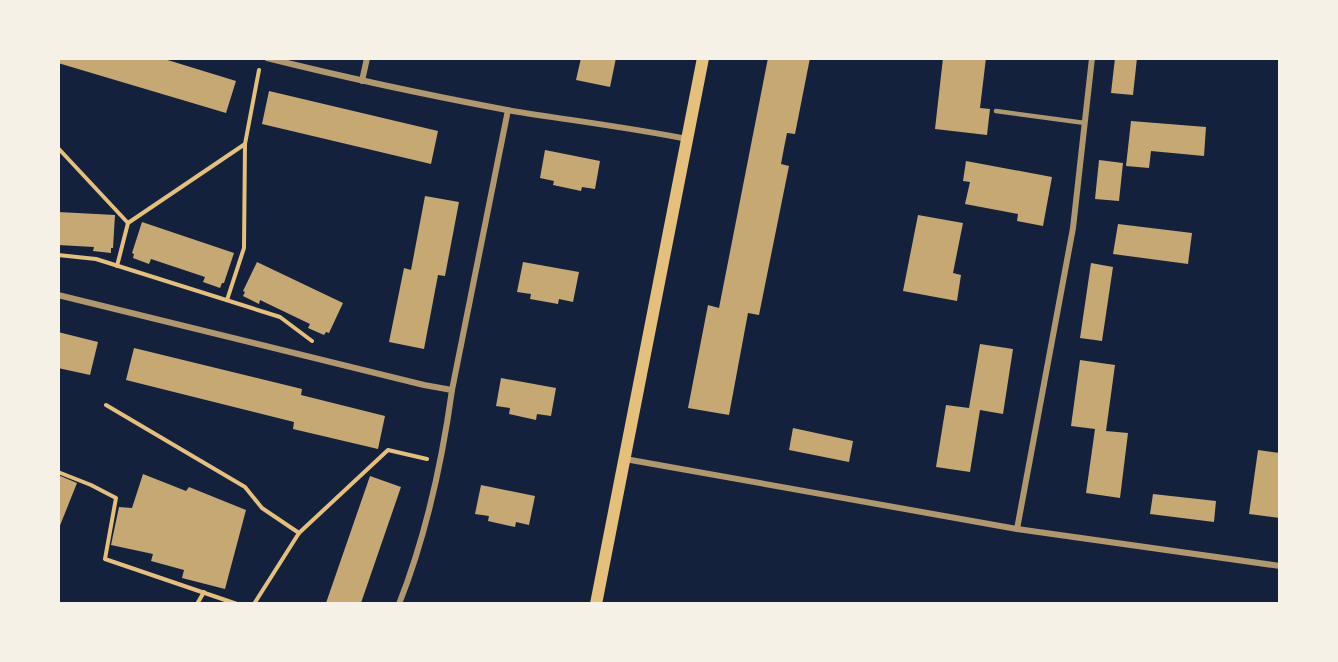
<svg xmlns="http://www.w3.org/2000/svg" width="1338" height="662" font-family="'Open Sans',sans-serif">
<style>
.building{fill:#c6a872}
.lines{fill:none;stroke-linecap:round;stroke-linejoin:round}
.path{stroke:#e5c07b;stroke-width:4}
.service{stroke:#b1986c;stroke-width:4.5}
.minor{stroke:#b1986c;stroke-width:6}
.secondary{stroke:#e5c07b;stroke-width:12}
</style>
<rect width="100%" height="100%" fill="#14213d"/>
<g class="building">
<polygon points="58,58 161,58 236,81 226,113 58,63"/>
<polygon points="581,58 616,58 610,87 576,80"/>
<polygon points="768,58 810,58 795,134 787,133 784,148 781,164 789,166 759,315 748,313 729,415 688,408 708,305 719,308"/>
<polygon points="943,58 986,58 980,108 990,109 987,135 935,129"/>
<polygon points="1115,58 1137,58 1133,95 1111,93"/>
<polygon points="269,91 438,131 431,164 262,124"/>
<polygon points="1131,121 1206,127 1204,156 1151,151 1149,168 1126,166"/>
<polygon points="545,150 600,161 595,189 582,187 581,191 553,185 554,181 540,178"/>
<polygon points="1099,160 1123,163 1119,201 1095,199"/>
<polygon points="966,161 1052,177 1043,226 1017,221 1018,214 965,204 970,182 963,181"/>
<polygon points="425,196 459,202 445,276 438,275 424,349 389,342 404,268 411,270"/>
<polygon points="58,212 115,215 113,248 111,248 111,253 93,251 94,247 58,245"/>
<polygon points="918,215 963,223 953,273 961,275 957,301 903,291"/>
<polygon points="142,222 234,253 224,283 222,283 220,288 203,282 205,277 151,259 149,264 133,258 134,254 132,253"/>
<polygon points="1118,224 1192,233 1188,264 1113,254"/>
<polygon points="257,262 343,303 329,333 326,332 324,335 308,328 310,324 260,300 259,304 243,296 245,292 243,291"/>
<polygon points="523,262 579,272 573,302 559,299 558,304 530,299 531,294 517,292"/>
<polygon points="1091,263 1113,267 1102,341 1080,338"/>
<polygon points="58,332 98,342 90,375 58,368"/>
<polygon points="980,344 1013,349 1003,414 980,410 970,472 936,467 946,405 969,408"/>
<polygon points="134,348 302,389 301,395 385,416 378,449 293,429 294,422 126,380"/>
<polygon points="1080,360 1115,365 1106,431 1128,433 1120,498 1086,493 1095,429 1071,426"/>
<polygon points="501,378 556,388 551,416 537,414 536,420 509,414 510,408 496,406"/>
<polygon points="793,428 853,441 849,462 789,450"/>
<polygon points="1258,450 1280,453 1280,518 1249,514"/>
<polygon points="143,474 186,491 189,487 246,510 225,589 182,578 184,570 151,561 153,554 111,545 119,507 132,508"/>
<polygon points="58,475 77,483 59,528 58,528"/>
<polygon points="370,476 401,487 361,603 326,603"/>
<polygon points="481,485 535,496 529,525 516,522 515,527 488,521 489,516 475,514"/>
<polygon points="1153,494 1216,501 1214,522 1150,514"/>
</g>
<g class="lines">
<g class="path">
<polyline points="58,148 128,223"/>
<polyline points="58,255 96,259 280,317 312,341"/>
<polyline points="117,266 128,223 245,144 259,70"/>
<polyline points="227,300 244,248 245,144"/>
<polyline points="106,405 245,487 262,508 299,533 254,604"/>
<polyline points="58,472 91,485 116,498 105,559 237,604"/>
<polyline points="299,533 388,450 427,459"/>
<polyline points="197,604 204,592"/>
</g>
<polyline class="service" points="996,111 1085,123"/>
<g class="minor">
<path d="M267,58C347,78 427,95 507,110C567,120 627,127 687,139"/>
<polyline points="362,81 367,58"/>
<polyline points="58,295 424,385 452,390"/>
<polyline points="625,459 1017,529 1280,566"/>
<polyline points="1017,529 1073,228 1092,58"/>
<path d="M399,604C426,536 442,462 452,390L508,110"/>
</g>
<polyline class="secondary" points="596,604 703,58"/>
</g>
<rect width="1338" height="662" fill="none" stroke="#f6f1e7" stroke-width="120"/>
</svg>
